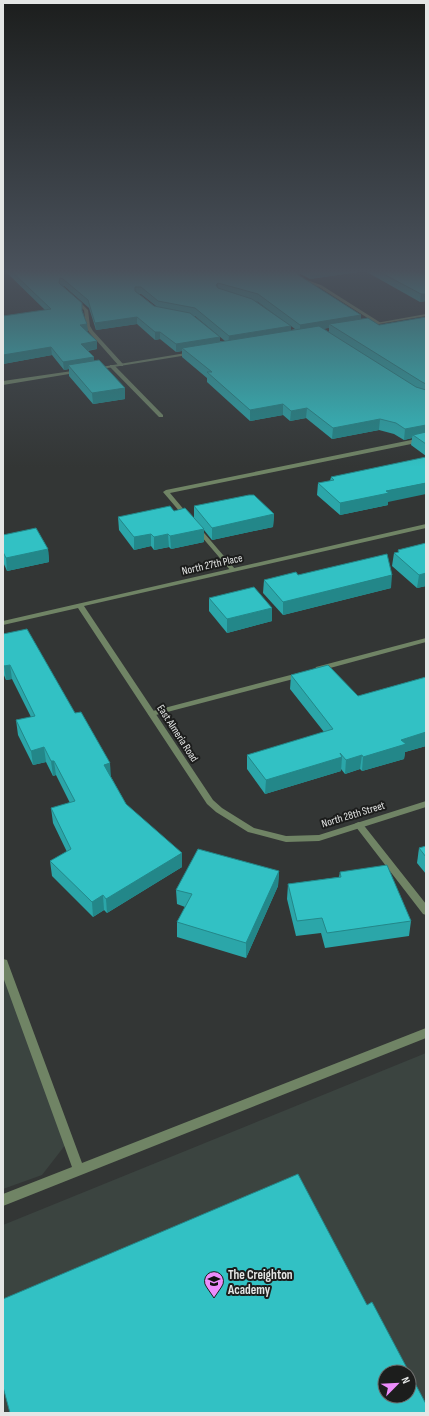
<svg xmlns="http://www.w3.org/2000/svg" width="429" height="1416" font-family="'Sofia Sans Condensed',sans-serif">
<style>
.built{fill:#3b4440;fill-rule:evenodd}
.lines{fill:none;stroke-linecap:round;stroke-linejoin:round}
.service{fill:#708465;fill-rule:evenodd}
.minor{fill:#708465;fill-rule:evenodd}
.wall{fill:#2ba6a9;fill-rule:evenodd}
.shaded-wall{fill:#238789}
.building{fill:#32c1c4;stroke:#238789;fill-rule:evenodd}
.labels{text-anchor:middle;stroke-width:4;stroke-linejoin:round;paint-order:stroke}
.street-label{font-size:11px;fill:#e4e6e5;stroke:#1c1d1c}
.near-poi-label{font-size:13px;font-weight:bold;fill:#e4e6e5;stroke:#1c1d1c;text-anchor:start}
</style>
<rect width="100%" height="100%" fill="#333635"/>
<g class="built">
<polygon points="3,974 66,1144 42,1175 3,1189"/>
<path d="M426,1053V1413H3V1225ZM385,1372H409V1396H385Z"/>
</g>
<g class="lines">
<g class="service">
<polygon points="284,269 289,269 304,279 321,285 381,323 377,324 319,287 302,281"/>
<polygon points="72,298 76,298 88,310 90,326 93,331 123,364 123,366 119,366 89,332 86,326 84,310 72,300"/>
<polygon points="110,365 114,365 163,415 163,417 159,417 110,367"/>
<polygon points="426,437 426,441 170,493 191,518 188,520 186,519 163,492 166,490"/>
<polygon points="197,526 199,527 235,569 235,571 231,571 195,529 194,528"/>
<polygon points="426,638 426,642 319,671 315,669 316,667"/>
<polygon points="302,672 305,672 306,674 305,676 152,716 148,714 149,712"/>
<polygon points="359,822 362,823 426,904 426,915 423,914 356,827 354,825 356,823"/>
<polygon points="3,959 7,960 8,963 82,1163 426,1028 426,1038 3,1206 3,1194 72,1167 3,977"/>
</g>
<g class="minor">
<polygon points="426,314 426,316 367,326 365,325"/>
<polygon points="192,352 194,353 194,354 95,370 93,369 95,368"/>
<polygon points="79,370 81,371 81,372 3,385 3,381"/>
<polygon points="426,524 426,528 84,606 213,800 222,808 254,828 286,836 319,835 426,801 426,807 319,841 286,842 248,832 216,812 207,804 78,608 3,625 3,621"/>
</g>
</g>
<g class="wall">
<path d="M3,269H106L107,271H109L108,269H426V301L420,302L365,271L310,279L295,271L300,274L299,276L361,315V319L379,325L426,317V456L411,445L412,438L404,440L394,434L379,430L332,439L306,418L290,421L283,415L250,421L207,382V378L182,357V351L176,352L160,339L155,340L137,324L96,330L89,308L64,286H63L83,312L88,331H87L97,349L88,351L94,357V361L125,399L93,404L69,376V369L64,370L52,355L3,364V316L45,310ZM139,294H141L156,306H154ZM256,301L258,302L285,322ZM194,316H195L225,341H220V337ZM291,326L295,329L291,330ZM327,328H329V332L324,329Z"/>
<polygon points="331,477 388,502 388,505 340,515 317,495 318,483 330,481"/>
<polygon points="194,506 274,514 273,527 212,540 204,530 204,542 171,549 169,547 154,550 151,546 134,550 119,530 118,517 174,511 194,518"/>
<polygon points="3,535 48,549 49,562 7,571 3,562"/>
<polygon points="426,543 426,586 417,588 392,566 394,553 398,552 398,550"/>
<polygon points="298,575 391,588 283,615 263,593 264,580"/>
<polygon points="209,598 272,608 272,621 227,633 209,611"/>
<polygon points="3,634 111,777 126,804 182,867 107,913 104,910 93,917 52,876 50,861 67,852 53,823 51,808 70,803 56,775 53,776 46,762 33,765 18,735 16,720 31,717 12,679 6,680 3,673"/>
<polygon points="291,675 358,696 426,677 426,746 405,752 404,759 362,771 360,769 345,774 341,769 341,771 265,794 247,769 247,755 324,732 290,689"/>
<polygon points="426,846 426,874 417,863 419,848"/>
<polygon points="279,871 278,886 246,958 177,937 177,922 185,907 177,904 176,890"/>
<polygon points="340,872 411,921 409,936 325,948 321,933 296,936 287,899 288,884 339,877"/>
</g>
<g class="shaded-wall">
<polygon points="333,269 365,269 365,271 310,279 310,272"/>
<polygon points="218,283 218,291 216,285"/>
<polygon points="421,294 426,294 426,301 420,302"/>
<polygon points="361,315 361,323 329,324 329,328 300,332 300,325"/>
<polygon points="137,317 137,324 96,330 95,323"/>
<polygon points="87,324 88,331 81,332 80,325"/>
<polygon points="291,326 291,334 228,344 229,336"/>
<polygon points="155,332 160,332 160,339 155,340"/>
<polygon points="220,337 220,345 182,348 182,351 176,352 176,344"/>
<polygon points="97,341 97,349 82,351 81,344"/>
<polygon points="51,347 52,355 3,364 3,355"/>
<polygon points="94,357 94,365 68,365 69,369 64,370 63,362"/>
<polygon points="125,388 125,399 93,404 92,393"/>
<polygon points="283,404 283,415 250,421 250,410"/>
<polygon points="307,408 306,418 290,421 291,411"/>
<polygon points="380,419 379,430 332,439 333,428"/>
<polygon points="426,425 426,436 413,435 412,438 404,440 405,429"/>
<polygon points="426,483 426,494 388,502 388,505 340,515 340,503 386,491"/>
<polygon points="274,514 273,527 212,540 212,528"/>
<polygon points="204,529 204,542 171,549 170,536"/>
<polygon points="151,534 151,546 134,550 134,537"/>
<polygon points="168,534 169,547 154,550 154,537"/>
<polygon points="48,549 49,562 7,571 6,558"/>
<polygon points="426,573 426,586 417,588 419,575"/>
<polygon points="392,575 391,588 283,615 283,602"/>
<polygon points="272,608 272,621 227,633 227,619"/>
<polygon points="10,665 12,679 6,680 4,666"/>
<polygon points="426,732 426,746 405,752 404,759 362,771 363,757 401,740"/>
<polygon points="44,747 46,762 33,765 31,751"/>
<polygon points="362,755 360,769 345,774 346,760"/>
<polygon points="342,757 341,771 265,794 266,780"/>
<polygon points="51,761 54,761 56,775 53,776"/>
<polygon points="110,763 111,777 105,779 104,765"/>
<polygon points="182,853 182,867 107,913 106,899"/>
<polygon points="279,871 278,886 246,958 246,943"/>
<polygon points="103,895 104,910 93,917 92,902"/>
</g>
<g class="building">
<polygon points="9,269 106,269 107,271 112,271 111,269 292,269 300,274 297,274 361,315 300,325 258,294 218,283 216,285 218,288 252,299 291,326 229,336 195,308 158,301 141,287 135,287 135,291 154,306 190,313 220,337 176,344 160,332 155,332 137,317 95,323 88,300 63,279 60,278 59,283 82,303 82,311 87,324 80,325 97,341 81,344 94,357 63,362 51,347 3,355 3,316 51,309"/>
<polygon points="304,269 333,269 310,272"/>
<polygon points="374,269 411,269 426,275 426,294 421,294"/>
<polygon points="426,317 426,384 422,382 329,324 368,318 379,325"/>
<polygon points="319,326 416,387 426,390 426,425 405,429 396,423 380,419 333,428 307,408 291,411 283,404 250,410 207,372 212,372 182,348"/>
<polygon points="99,360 125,388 92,393 68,365"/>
<polygon points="426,432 426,444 413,435"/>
<polygon points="426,457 426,483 386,491 389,493 340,503 318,483 334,480 331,477"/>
<polygon points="249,495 254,495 274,514 212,528 194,506"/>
<polygon points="170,506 174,511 185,508 204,529 170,536 168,534 154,537 151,534 134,537 118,517"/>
<polygon points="36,528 48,549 6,558 3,552 3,535"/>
<polygon points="426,543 426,573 419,575 394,553 399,552 398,550"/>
<polygon points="387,554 392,575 283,602 264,580 296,572 298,575"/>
<polygon points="254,587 272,608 227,619 209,598"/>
<polygon points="27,629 75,713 81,712 110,763 104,765 126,804 182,853 106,899 103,895 92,902 50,861 71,849 51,808 75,801 54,761 51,761 44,747 31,751 16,720 35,716 10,665 4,666 3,663 3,634"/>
<polygon points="328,665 358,696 426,677 426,732 401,740 406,744 363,757 362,755 346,760 340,753 342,757 266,780 247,755 333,729 291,675"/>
<polygon points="426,846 426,857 419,848"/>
<polygon points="198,849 279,871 246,943 177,922 192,894 176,890"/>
<polygon points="387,865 411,921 327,933 322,918 297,921 288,884 341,877 340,872"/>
<path d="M298,1174L367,1305L372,1302L426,1404V1413H10L3,1387V1299ZM385,1372H409V1396H385Z"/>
</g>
<linearGradient id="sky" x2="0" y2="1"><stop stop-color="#1c1e1d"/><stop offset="0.58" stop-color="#4a525c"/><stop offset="1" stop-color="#4a525c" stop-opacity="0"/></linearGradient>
<rect width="429" height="467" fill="url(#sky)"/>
<defs>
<symbol id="school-pin" viewBox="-11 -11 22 30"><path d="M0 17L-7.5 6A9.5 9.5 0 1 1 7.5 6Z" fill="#ec8cfa" stroke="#1c1d1c"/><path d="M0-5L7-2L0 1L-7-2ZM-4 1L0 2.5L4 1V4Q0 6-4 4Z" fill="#111"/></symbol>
</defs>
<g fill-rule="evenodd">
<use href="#school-pin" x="203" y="1270" width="22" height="30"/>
</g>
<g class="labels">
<g class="street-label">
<text transform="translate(212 564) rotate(-13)" y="4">North 27th Place</text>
<text transform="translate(178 733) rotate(57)" y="4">East Almeria Road</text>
<text transform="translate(353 814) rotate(-17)" y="4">North 28th Street</text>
</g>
<g class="near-poi-label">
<text x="228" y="1279">The Creighton<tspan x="228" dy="15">Academy</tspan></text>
</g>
</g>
<rect width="429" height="1416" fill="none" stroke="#e4e6e5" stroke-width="8"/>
<g transform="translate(397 1384) rotate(66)"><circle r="19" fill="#1c1d1c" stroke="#6c6d6c"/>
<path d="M0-3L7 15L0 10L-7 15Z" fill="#ec8cfa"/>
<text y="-6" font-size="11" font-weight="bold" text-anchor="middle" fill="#e4e6e5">N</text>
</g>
</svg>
